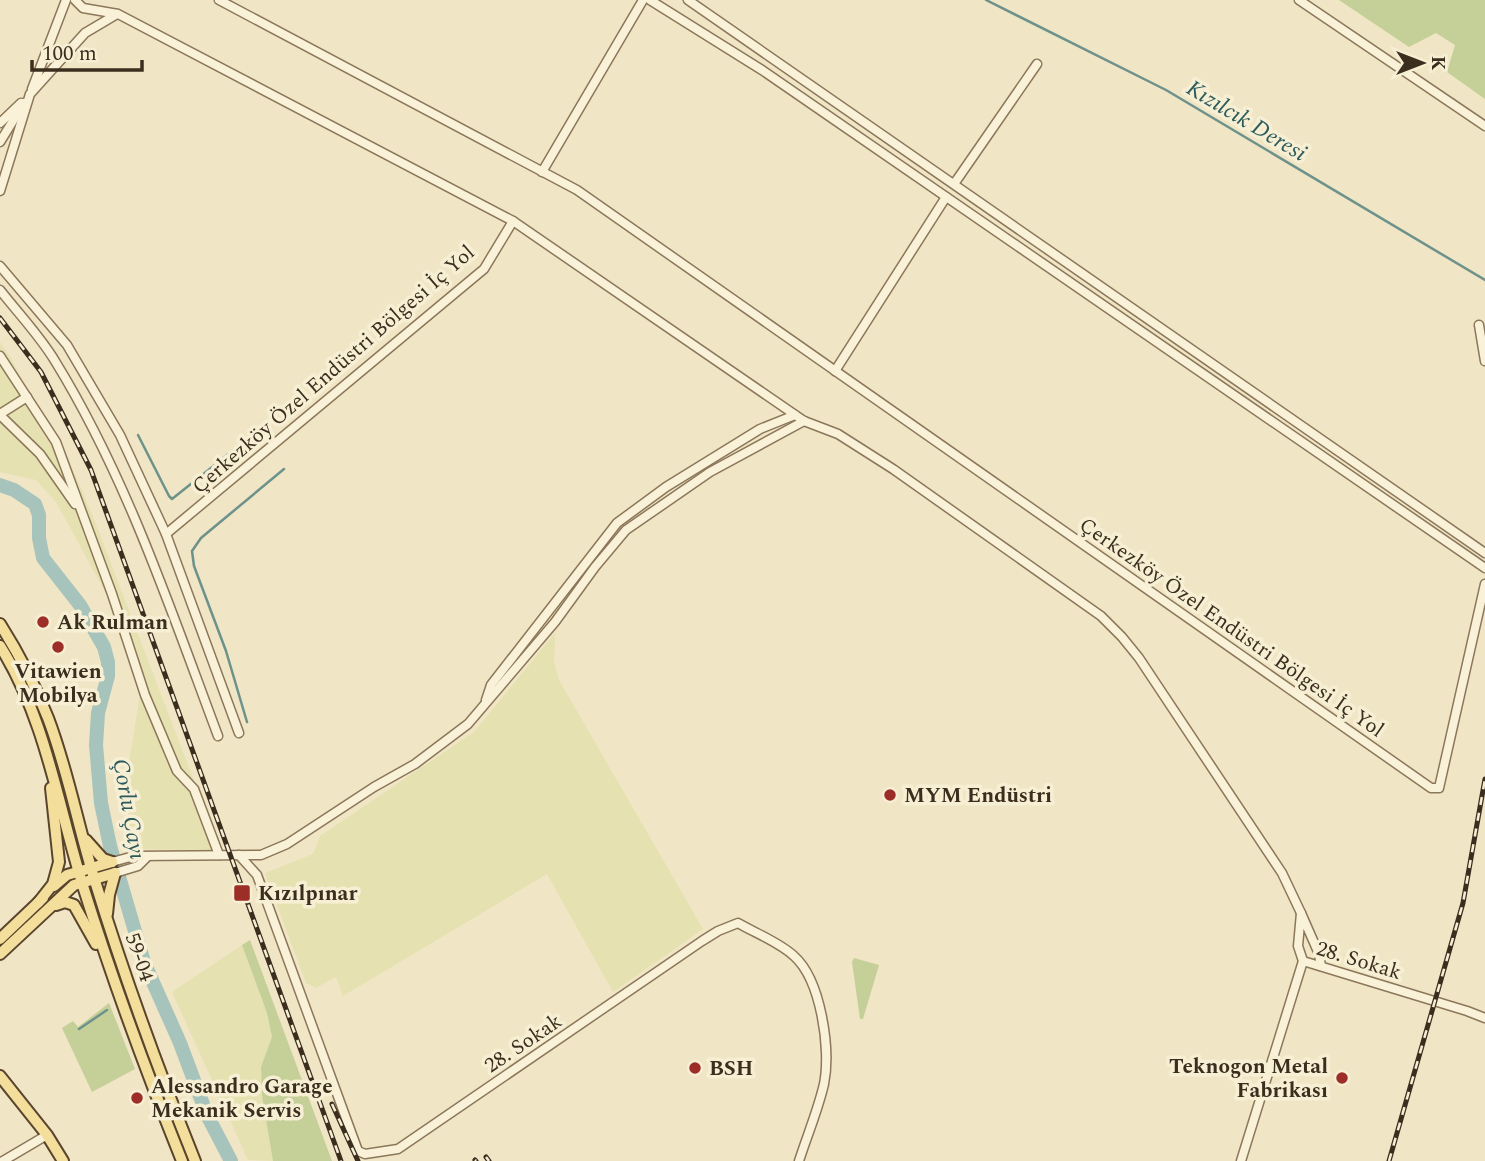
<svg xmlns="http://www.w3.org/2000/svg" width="1485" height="1161" font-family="Spectral,serif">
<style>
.farmland{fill:#e6e1b1}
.green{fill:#c5cf98}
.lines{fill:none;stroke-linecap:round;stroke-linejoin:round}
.stream{stroke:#6c928b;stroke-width:2.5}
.river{stroke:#a6c3bc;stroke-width:14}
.minor-casing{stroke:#8b775a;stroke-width:11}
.major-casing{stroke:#59452e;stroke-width:14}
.minor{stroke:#faf2d8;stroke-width:8}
.major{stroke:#f4de9b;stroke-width:10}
.rail-casing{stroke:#3b2e1e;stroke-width:5}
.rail{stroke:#f7efd4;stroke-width:2.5;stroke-dasharray:8;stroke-linecap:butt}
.poi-dot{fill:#9d2e27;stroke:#f7efd4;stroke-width:2.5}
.labels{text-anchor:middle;stroke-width:7;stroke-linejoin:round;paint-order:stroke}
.street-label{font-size:21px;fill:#3b2e1e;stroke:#f7efd4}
.poi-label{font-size:21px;font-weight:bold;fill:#3b2e1e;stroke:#f7efd4;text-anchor:start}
.water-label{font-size:23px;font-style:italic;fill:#2d5b5b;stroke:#f7efd4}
</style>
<rect width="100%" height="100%" fill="#f0e5c4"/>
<g class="farmland">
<polygon points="0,342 12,360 30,395 64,449 92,514 217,841 212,850 132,849 126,837 128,769 140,695 115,610 56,502 36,480 0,472"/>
<polygon points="555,633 554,662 559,680 703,929 613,992 547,874 343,996 336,977 316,988 306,983 265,873 313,854 320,836 474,732"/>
<polygon points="242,945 267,1013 272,1037 261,1067 262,1096 273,1161 248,1160 172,992"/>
</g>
<g class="green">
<polygon points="1339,0 1485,0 1485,99 1447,72 1455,45 1436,33 1409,47"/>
<polygon points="250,940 332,1161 273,1161 262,1096 261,1067 272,1037 267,1013 242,945"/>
<polygon points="854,958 879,965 863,1019 860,1019 852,962"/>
<polygon points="109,1003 135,1069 92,1092 62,1028 73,1021 78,1027"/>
</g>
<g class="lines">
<g class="stream">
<polyline points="986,0 1166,90 1485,280"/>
<polyline points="138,435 169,496 172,499 266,424"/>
<polyline points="247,722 226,651 194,566 192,551 201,538 284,469"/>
<polyline points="79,1029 107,1010"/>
</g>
<polyline class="river" points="0,485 14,490 35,504 39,515 39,538 43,558 80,605 104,647 108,662 108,676 98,713 96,745 101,803 110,846 144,962 180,1043 207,1115 231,1161"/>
<defs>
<g id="minor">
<polyline points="75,0 83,8 118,14 513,221 804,421 838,434 893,469 1101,616 1122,637 1139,658 1282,873 1301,913"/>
<polyline points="219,0 577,190 1431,788 1439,788 1485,584"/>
<polyline points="650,0 762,70 1485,568"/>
<polyline points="688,0 1485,553"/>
<polyline points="1299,0 1485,126"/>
<polyline points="32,89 66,0"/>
<polyline points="0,123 21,103"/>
<polyline points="0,142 24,103"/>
<polyline points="542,172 643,0"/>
<polyline points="954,184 1037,64"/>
<polyline points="0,191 30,94 85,33 117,14"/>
<polyline points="0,266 67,345 120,435 166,534 239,733"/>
<path d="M0,290C18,313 40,336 55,361C127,478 170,608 218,736"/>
<polyline points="1479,325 1485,361"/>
<polyline points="0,356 56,442 112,594 145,695 177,771 194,789 219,855"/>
<polyline points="835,371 946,197"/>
<polyline points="0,414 27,397"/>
<polyline points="0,415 40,454 75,504"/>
<polyline points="166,534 484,269 513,221"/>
<polyline points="486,700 491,685 617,523 666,487 760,429 795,415"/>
<path d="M239,855L257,875L358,1151L365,1154L398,1149L702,941L718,931L738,923C755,933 779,942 794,956C821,980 831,1049 824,1084C818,1110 807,1136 799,1161"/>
<polyline points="112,862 134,856 261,855 287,844 374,787 415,764 468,724 555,622 595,567 626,530 710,472 804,421"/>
<polyline points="115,873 138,866 147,857"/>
<polyline points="1303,961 1298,946 1301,913 1319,954 1321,966"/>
<polyline points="3,1161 47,1135"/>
<polyline points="1241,1161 1303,961 1467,1011 1485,1018"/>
</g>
<g id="major">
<path d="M0,624C19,654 35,685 48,718C68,770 78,827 95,881C124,976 158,1069 195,1161"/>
<path d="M0,646C46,719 58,806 83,886C112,979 146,1071 182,1161"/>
<polyline points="86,840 103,859 112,862"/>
<polyline points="54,886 67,875 112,862"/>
<polyline points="38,903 53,884 59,862 51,788"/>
<polyline points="56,905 65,902 74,905 96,944"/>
<polyline points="107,914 109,895 115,873"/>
<polyline points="0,939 43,898"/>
<polyline points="0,954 74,885 115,873"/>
<polyline points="0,1076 47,1135 63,1161"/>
</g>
</defs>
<use href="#minor" class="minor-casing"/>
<use href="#major" class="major-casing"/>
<use href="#minor" class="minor"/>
<use href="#major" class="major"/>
<defs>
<g id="rail">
<polyline points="0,318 41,372 91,470 341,1161"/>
<polyline points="332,1104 358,1161"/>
<polyline points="486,1157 489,1161"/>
<polyline points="475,1160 476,1161"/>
<polyline points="1389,1161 1463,903 1485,779"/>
</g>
</defs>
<use href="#rail" class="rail-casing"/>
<use href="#rail" class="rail"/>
</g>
<g class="poi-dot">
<circle cx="43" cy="622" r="7"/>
<circle cx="58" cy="647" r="7"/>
<circle cx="890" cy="795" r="7"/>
<rect x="233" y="884" width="18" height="18" rx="3.5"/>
<circle cx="695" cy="1068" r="7"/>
<circle cx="1342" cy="1078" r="7"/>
<circle cx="137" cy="1098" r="7"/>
</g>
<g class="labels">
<g class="street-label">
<text transform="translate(333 369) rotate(-41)" y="7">Çerkezköy Özel Endüstri Bölgesi İç Yol</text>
<text transform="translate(1232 627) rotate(35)" y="7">Çerkezköy Özel Endüstri Bölgesi İç Yol</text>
<text transform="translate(140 957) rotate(71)" y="7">59-04</text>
<text transform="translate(1359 960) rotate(17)" y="7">28. Sokak</text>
<text transform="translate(523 1043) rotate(-34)" y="7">28. Sokak</text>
</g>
<g class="poi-label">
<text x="57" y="629">Ak Rulman</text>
<text x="58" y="678" text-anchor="middle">Vitawien<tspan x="58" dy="24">Mobilya</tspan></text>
<text x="904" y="802">MYM Endüstri</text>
<text x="258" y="900">Kızılpınar</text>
<text x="1328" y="1073" text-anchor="end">Teknogon Metal<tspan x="1328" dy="24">Fabrikası</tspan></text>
<text x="709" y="1075">BSH</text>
<text x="151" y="1093">Alessandro Garage<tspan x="151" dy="24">Mekanik Servis</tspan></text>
</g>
<g class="water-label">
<text transform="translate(1247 120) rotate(31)" y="8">Kızılcık Deresi</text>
<text transform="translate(130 809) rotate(80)" y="8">Çorlu Çayı</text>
</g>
</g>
<g transform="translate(1422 63) rotate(90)" stroke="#f7efd4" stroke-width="5" paint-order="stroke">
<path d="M0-5L12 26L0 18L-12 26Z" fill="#3b2e1e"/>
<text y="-10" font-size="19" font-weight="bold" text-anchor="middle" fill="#3b2e1e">K</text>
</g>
<path d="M32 60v10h110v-10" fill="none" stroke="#3b2e1e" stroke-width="3.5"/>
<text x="42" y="60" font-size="21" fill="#3b2e1e" stroke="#f7efd4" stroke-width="5" paint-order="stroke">100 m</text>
</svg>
